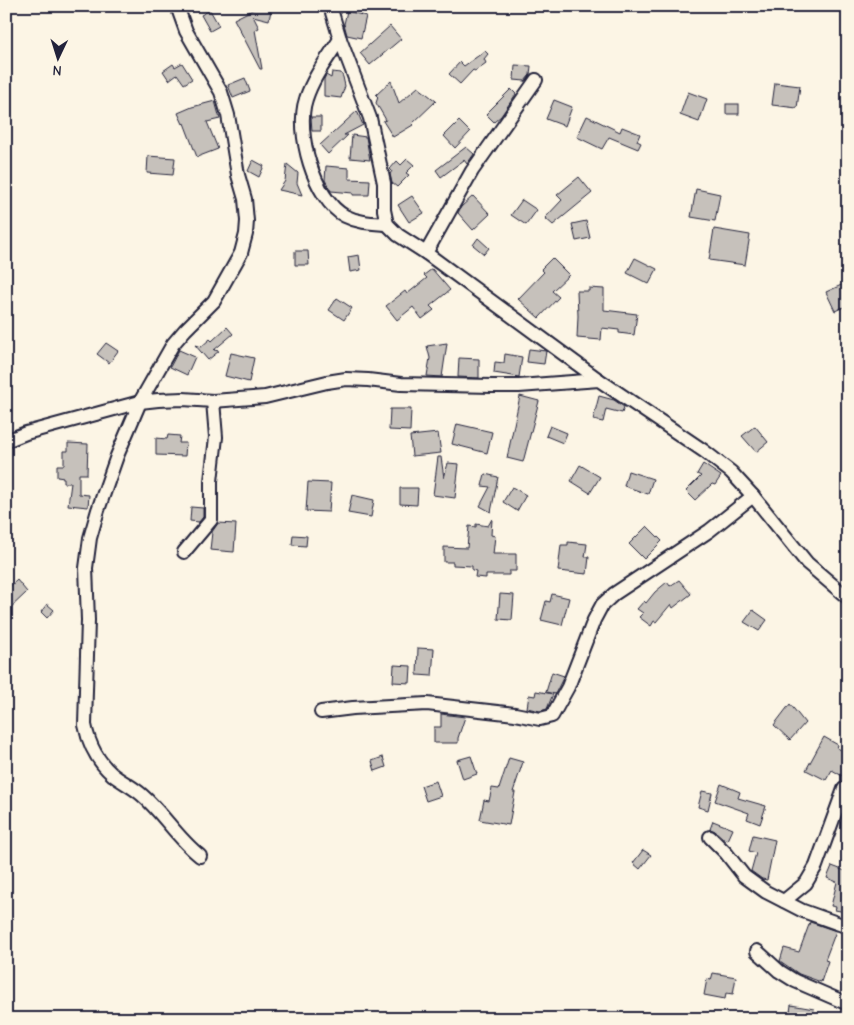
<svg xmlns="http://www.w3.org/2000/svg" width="854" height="1025" font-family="'Comic Neue',sans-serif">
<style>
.building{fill:#c6c1bb;stroke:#22223b}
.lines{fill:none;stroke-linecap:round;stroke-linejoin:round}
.street-casing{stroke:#22223b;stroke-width:16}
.street{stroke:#fcf5e5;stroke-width:12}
</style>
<rect width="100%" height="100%" fill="#fcf5e5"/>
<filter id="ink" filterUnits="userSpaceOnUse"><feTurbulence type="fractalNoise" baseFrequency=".02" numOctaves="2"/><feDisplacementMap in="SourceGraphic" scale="10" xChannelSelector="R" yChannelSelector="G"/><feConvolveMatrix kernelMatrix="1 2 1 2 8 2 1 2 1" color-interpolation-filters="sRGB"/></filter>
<g filter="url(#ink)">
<g class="building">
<polygon points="260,6 272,6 269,20 253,16 259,28 255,30 262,69 260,69 234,19"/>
<polygon points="210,10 219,26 210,31 201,15"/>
<polygon points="347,11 366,16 361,38 347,35 344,24"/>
<polygon points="390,26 401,39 370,65 360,53"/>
<polygon points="485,51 488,54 484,59 486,63 475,71 473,70 460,84 449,74 460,62 464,66"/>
<polygon points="182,63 192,79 184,84 177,74 169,80 163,71 173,64 175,67"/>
<polygon points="515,65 531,66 530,75 525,81 514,80"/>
<polygon points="332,72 341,73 343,77 345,86 341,98 324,96 324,79 326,75 331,78"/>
<polygon points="245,78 250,91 233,98 228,85"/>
<polygon points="391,81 399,103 418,87 436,101 412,124 413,125 393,137 383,121 386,120 376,103 378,97 376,95"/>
<polygon points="775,83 800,86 797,108 772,105"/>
<polygon points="511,89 516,94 501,116 494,122 486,114"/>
<polygon points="688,92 707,99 699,122 680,115"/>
<polygon points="554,100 572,107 565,126 546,119"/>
<polygon points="215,101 220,119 207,122 218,149 197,157 184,123 183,124 178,113 192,107"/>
<rect x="726" y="104" width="13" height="10"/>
<polygon points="357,111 363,125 344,135 348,135 328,154 320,145"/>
<polygon points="587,116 620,132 622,127 640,134 637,141 641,143 638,149 609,137 602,149 577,137"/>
<polygon points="311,117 321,117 321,131 312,131"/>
<polygon points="459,121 470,132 455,148 444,136"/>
<polygon points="352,135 366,137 370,160 350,158"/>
<polygon points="466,147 474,154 467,164 464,160 441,177 436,170"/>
<polygon points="148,156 175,158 173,175 147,173"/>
<polygon points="407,159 414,165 406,173 409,175 397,187 392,183 390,174 392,171 390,169 397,161 401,165"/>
<polygon points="253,160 264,166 259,177 248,171"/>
<polygon points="287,164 298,173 297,183 302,195 279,190 285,181"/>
<polygon points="326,166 349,168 349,179 370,180 369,195 353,195 353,193 331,191 325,180"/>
<polygon points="579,177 592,193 553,225 545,218 562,200 557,195"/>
<polygon points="696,189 720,194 715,221 691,217"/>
<polygon points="412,196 424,213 409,222 398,205"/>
<polygon points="473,196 490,214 473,230 458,213 461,207"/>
<polygon points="522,200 537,210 526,225 511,215"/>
<polygon points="586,221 590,238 576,241 572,224"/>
<polygon points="714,229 750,235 745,265 709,260"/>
<polygon points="478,238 489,248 484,254 473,245"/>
<polygon points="295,251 308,251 309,265 295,265"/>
<polygon points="359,255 361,270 350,272 348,257"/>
<polygon points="552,258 569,275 552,291 559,297 539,318 518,299 544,272 541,269"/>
<polygon points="635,258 657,269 649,284 627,273"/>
<polygon points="432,269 450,290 430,306 434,310 422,319 413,307 397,320 386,306 405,291 407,294 427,278 424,275"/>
<polygon points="848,282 848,305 835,311 826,292"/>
<polygon points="589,288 604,289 604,310 637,314 634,335 619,333 619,330 602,328 601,340 577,338 578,316 577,291 589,291"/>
<polygon points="337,298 352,308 344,320 329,310"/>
<polygon points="227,327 233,334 214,350 219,351 208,360 195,345 201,347 210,339 212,341"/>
<polygon points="106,343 118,351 109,363 97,354"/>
<polygon points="447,343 442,377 427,376 430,358 427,346"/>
<polygon points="529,349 546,351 544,364 527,362"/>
<polygon points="179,350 195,357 187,375 170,367"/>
<polygon points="231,353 254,358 249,382 225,376"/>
<polygon points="505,354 522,357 519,377 494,373 495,362 504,363"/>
<polygon points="459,358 479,359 479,378 458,377"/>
<polygon points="520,396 539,401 523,462 507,458"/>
<polygon points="599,396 614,400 624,407 622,413 606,409 603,422 593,420"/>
<polygon points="390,409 411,409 410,431 389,430"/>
<polygon points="457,424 492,432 487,453 452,444"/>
<polygon points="550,426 567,433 563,443 546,436"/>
<polygon points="755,426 768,442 756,452 742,436"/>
<polygon points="438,433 441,453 412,456 410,436"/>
<polygon points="168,435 180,436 179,443 186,443 185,456 156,455 156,438 167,439"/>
<polygon points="68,443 88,444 87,474 79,474 79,494 89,495 88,507 68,505 71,483 64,483 64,478 57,477 57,465 64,465 64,451 68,451"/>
<polygon points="438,457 441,457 444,478 448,463 459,464 455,498 433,495"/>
<polygon points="703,464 721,476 715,485 712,484 695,500 686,491 701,476 697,474"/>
<polygon points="580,465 600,477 590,493 571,481"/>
<polygon points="628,471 653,479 648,494 624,486"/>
<polygon points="485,474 498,477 491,512 480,506 490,487 482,486"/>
<polygon points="308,482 331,483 329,512 306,511"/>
<polygon points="512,487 526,495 517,511 503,502"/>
<polygon points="400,488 418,488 417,505 400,504"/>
<polygon points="352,495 374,500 371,517 348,513"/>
<polygon points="191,507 203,508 203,517 199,522 190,521"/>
<polygon points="492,519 491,535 495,536 493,554 516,554 516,571 509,571 509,575 486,575 486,578 475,577 476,571 472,570 472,566 453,565 453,562 444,562 444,547 467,548 469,526 476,527 476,524 488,526"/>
<polygon points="218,523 236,524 234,552 210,550 212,532"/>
<polygon points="647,526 662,541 644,559 629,544"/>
<polygon points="293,535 307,536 306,546 292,545"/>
<polygon points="568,542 587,544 585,557 589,557 587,574 558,571 561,545 568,545"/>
<polygon points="17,580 27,592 6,612 6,590"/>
<polygon points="679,580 691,594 673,608 671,604 656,622 654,621 651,626 639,617 643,613 637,609 644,601 646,603 655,592 667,582 670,586"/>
<polygon points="500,594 514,595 512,620 498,619"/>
<polygon points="552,594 569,598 562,625 541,620 546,601 550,602"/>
<polygon points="47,604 54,610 47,618 41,612"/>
<polygon points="753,610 767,620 759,631 744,622"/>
<polygon points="418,648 434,649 432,676 417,675"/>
<polygon points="394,665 411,666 410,683 393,682"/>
<polygon points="552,672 564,676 555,694 546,692"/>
<polygon points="536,691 553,694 547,709 540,711 527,708 529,695 535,696"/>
<polygon points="790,704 805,723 790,740 774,725"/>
<polygon points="441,714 465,717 458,738 458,743 434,743 434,727 441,727"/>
<polygon points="824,737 838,745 837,748 848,753 848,771 844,777 832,770 826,780 806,770"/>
<polygon points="471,756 477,774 463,779 457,760"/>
<polygon points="383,757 386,767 375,771 372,761"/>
<polygon points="509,758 523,762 513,792 515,792 509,825 480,820 484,800 489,801 492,788 499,789"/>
<polygon points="436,781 441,796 426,801 421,786"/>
<polygon points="721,784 740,792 738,798 766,806 760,824 747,819 749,813 715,801"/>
<polygon points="702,791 712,793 708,810 698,807"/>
<polygon points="713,821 733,829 728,840 723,838 715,831 710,829"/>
<polygon points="753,835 775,840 767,880 762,879 751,871 756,853 749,851"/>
<polygon points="643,850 651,855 640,869 633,863"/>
<polygon points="832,866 848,872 848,903 846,912 835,910 836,907 831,906 837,882 827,878"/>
<polygon points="810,922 836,931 825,960 828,961 821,982 799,974 780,961 784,948 799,952"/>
<polygon points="713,973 736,977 733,994 726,993 725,999 704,995 707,979 711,980"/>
<polygon points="791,1005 814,1009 812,1019 789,1019"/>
</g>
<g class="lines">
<defs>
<g id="street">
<path d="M177,6L186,31L221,92L228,115L238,175L245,199L247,221L246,234L241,253L214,301L185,330L173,344L140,402L117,456L98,510L90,538L86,568L88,620L85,725C89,745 98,762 113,775C122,782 133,787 142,795C163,813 177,838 200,856"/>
<polyline points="330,6 340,39 370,118 384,183 384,210 387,224 398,235 426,253 599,380"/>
<path d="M340,39C328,58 313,77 306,99C295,131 314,200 345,216C359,223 372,223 387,224"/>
<polyline points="426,253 472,171 536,80"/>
<polyline points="6,441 26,433 140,402 158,400 183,399 213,401 265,397 327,382 346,379 368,380 401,384 492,386 519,386 599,380 704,451 731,472 753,496 807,563 848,598"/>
<polyline points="184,552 211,520 211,481 216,437 213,401"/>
<polyline points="321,712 353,708 427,704 515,714 540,719 552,716 568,687 594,620 602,605 614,594 709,531 753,496"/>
<polyline points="710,837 726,853 744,876 766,892 803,911 848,927"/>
<polyline points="784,901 806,883 816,866 844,789 848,788"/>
<polyline points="757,951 779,971 795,981 848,1004"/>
</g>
</defs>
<use href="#street" class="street-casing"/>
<use href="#street" class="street"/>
</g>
</g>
<rect width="854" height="1025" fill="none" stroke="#fcf5e5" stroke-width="25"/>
<rect x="12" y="12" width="829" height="1000" fill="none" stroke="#22223b" stroke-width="2" filter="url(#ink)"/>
<g transform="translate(58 58) rotate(184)" stroke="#fcf5e5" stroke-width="4" paint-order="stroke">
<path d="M0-4L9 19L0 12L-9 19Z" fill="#22223b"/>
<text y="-8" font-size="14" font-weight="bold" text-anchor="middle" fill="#22223b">N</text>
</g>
</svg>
